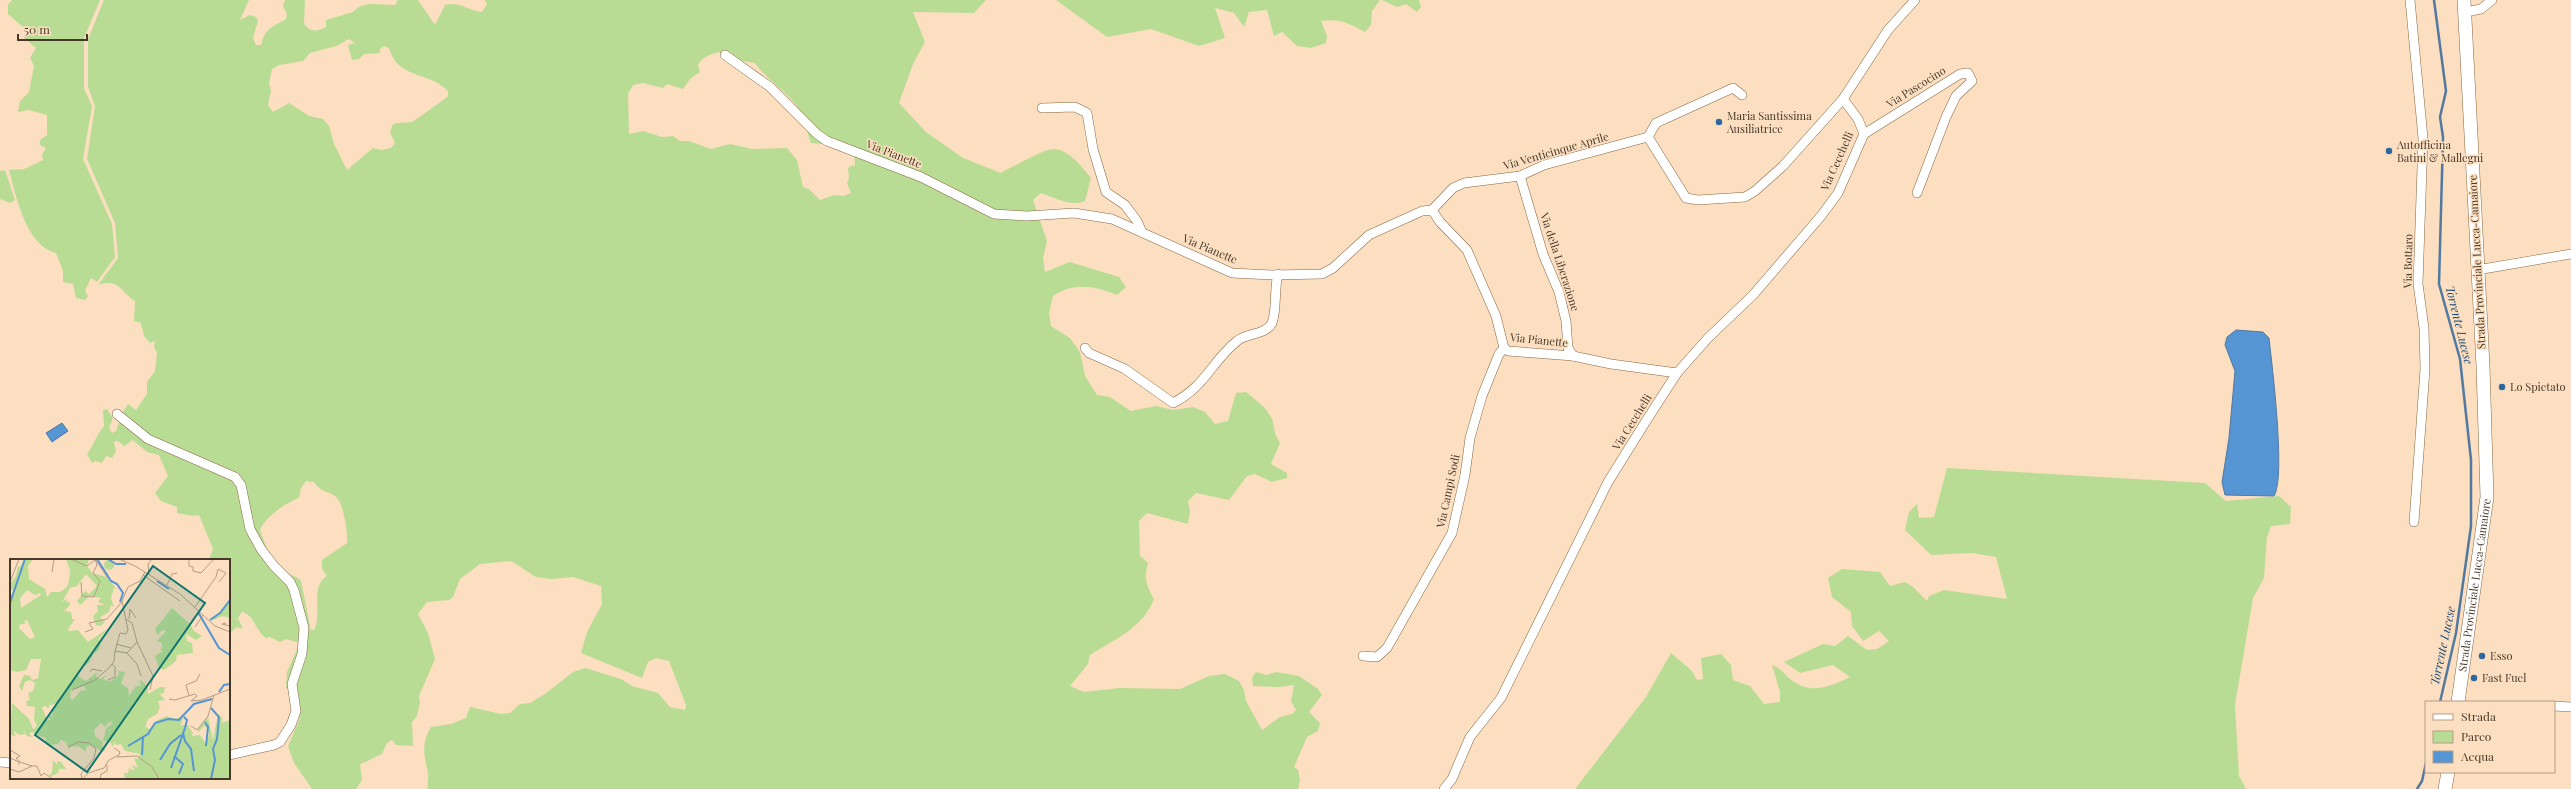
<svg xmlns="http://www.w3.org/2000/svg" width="2571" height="789" font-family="'Playfair Display',serif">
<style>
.green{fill:#b9dc94;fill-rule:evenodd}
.water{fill:#5695d3;stroke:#5279a0}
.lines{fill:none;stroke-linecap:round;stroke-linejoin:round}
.stream{stroke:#5279a0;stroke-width:2.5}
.street-casing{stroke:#866743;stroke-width:10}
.secondary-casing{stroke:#866743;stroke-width:14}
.street{stroke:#fff;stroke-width:9}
.secondary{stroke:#fff;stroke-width:13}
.poi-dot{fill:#2c689f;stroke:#fcdfc0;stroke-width:1.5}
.labels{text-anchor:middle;stroke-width:3;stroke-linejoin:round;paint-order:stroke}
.street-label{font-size:11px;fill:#473929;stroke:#fcdfc0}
.poi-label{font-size:11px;fill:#473929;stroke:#fcdfc0;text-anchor:start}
.water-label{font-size:12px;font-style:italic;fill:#1a4871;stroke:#fcdfc0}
.inset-river{fill:none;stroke:#5695d3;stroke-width:2}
.inset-road{fill:none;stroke:#b49d84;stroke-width:1}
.view{fill:#0f766e;fill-opacity:0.15;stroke:#0f766e;stroke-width:2}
.inset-edge{fill:none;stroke:#473929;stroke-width:2}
</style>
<rect width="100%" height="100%" fill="#fcdfc0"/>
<g class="green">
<path d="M12,0H100L84,38V88L92,106L83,159L112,224L115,257L97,282L91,278L85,291L88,296L85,300L76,298L73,284L63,282V271L56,253C26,246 16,196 9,170L24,169L43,160L42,155L46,148L40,145V140L47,135V115L29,110L18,112L20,101L29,92L34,66L30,58L36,48L24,38V28L8,14V5Z"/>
<path d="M104,0H249L240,20L250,15L256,17L258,21L253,38L256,45H261C265,28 272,27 286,19L287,14L283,6L285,0H305L304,24C311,32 316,32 326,27V20L353,12C364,0 378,5 395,5L398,0H418L435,25L445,5C459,1 469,11 482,12L487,4L485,0H986L974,13L913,12L925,42L913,64L899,103L926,132L963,158L1001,173C1012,167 1041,151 1052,149C1068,148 1083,168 1091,178L1085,201C1071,207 1055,198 1041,193L1033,200L1047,241L1043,258L1045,272L1070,262L1119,277L1126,287L1117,295C1094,286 1074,282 1053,296L1049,313L1051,326L1070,338L1080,352L1085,376L1097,395L1110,397L1131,411L1156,406L1173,410L1193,407L1205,412L1215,424L1228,421L1236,393L1246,392C1256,400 1266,407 1272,419C1275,428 1273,432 1280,443L1271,464L1287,473V478L1272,482L1255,474L1247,476L1229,500L1196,493L1188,501L1190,511L1188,524L1147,513L1139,521L1140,556L1148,563C1144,578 1146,585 1154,599C1143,628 1115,639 1090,655L1088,664L1070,686L1084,692L1119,688L1180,689L1209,676L1225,674L1239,681L1244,690L1246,701L1262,730L1280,717L1292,714L1296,710L1291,701L1294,685L1279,687L1253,686L1252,678L1256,672L1266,675L1276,672L1299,676L1318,689L1322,695L1309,712L1320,723L1318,731L1307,737L1294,767L1298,770L1300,780L1298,789H428C427,784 429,778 428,773C424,755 421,744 431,727L451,724L466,718L470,707L501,714L510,713L520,704L530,703L545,694L573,672L585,668L621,679L632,686L658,693L670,707L685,710L686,705L669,661L656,658L648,662L642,678L581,653L587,632L602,604L601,586L573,577L551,579L536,577L511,561L480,564L460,579L453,597L449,600L427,602L418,614L428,633L435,659L419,696L420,703L417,716L412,722L413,746L396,745L392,740L387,743L382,754C374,757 367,762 360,764L362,780L356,789H312L294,763L288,746L300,718L294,684L304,654L302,607L252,528L243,484L163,444L121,415L128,404L136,410L147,394V382L155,371L157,353L154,347L155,341L150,343L144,336L141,323L134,321L135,301C119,291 120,278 98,285L118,258L115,223L87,159L95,106L88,87V39ZM349,39L355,43L348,45L352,60L359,59L364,54L380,53V49L384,46L389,48C398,80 429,71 448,91V96C445,99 414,121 412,122C405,123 400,122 393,124L390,132L395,143L391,148L381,150L373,148L347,170L334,144L329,126L323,119L309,116L289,103L273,112L268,105L271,91L269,83L272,69L279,65L303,61L310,53L336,46ZM720,52L727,53L737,60L755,63C767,81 789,92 800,111C805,120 807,133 811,143L854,147L855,166L853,165L848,168L849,178L847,183L851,193L843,196L834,195L820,200L809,189L803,187L797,160L787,148L752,149L730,144L711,149L689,141H680L673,136L662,137L643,131L629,134L628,94L633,85L643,83L663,88L667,84L683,89L690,79L700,72L698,65C703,56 711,54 720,52ZM306,481L314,482C323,495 330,490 337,498C344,506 348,533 347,543L322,560V569L327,576C309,587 323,613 314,630H311L301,581C296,576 293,576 287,573C272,565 265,544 260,530C265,517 287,502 299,498L301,488Z"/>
<path d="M1056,0H1380L1372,11L1371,25L1365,32C1349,23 1339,18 1321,21L1327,36L1326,43L1311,48L1297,46L1282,32L1274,36L1267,10L1249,12L1244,27L1234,13L1215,8L1225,38L1199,46L1151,29L1107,37Z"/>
<polygon points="1382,0 1419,0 1421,7 1417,12 1406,4 1397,7"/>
<polygon points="5,170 15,200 10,203 0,199 0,171"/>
<path d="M107,409L113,418L109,428L112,433L116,431L120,419L234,479L239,486L248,530L289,583L302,628L300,654L291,690L286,688L287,672L300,643L286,639L280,642L270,637L266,638C256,632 254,614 242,612L238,618L243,629L237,627L231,632L229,560H209L213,549L199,515L192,516L177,513V507L161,501L155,493L168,476L159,455L147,452L133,440L124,446L118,441L114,442L116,451L112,458L106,456L102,463L95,461L92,463L87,454C94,445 96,435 104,426L103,410Z"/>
<path d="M1947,468L2205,483L2226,501L2279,496L2291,507L2290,524L2271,526L2267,537L2264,578L2253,598L2235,705L2239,776L2246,789H1575L1646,697L1671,653L1692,671L1697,680L1703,679L1701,658L1721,654L1731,665L1733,680L1750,686L1764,704L1780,702V692L1772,665C1781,668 1782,672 1789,678C1810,696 1829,687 1850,677L1833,665L1800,673L1784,662L1823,644L1835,646L1848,636L1867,650L1877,649L1889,641L1879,631L1863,641L1852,626L1851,612L1832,597L1828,578L1842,569L1880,572L1890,586L1905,582L1913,587L1927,601L1929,596L1944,590L2007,599L1996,557L1972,553L1931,555L1905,530L1909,512L1917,504L1919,518L1934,517Z"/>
</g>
<g class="water">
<path d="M2236,330L2263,332L2269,338C2272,365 2286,477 2274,496L2225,495L2222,482L2229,438L2235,371L2225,345L2227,337Z"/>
<polygon points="62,423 68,431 52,442 46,433"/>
</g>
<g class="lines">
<g class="stream">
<polyline points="2434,0 2446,91 2440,117 2443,137 2439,284 2460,359 2471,460 2471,526 2456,633 2440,702"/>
<polyline points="2417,789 2422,781 2426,763"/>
</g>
<defs>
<g id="street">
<polyline points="2410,0 2423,138 2418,284 2424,328 2425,369 2414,522"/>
<polyline points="2465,12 2481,9 2492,0"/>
<polyline points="725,55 770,87 817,134 827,141 921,177 994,214 1027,216 1074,213 1112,219 1232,273 1273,275 1322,274 1333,268 1369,235 1422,211 1432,210 1440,222 1467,250 1496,316 1504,348 1508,351 1573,356 1611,364 1677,373"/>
<polyline points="1042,108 1075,107 1087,113 1093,149 1106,192 1125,205 1137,221 1141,230"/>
<polyline points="1864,134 1960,74 1968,73 1972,81 1956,96 1946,117 1917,193"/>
<polyline points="1648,137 1656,123 1733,88 1742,95"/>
<polyline points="1520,176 1543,254 1559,292 1566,321 1568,348 1573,356"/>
<polyline points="1432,210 1453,188 1464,183 1520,176 1544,165 1648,137 1686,198 1698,200 1745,197 1755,191 1783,166 1843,99 1888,30 1915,0"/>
<polyline points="2477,270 2571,254"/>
<path d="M1085,348L1089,353L1125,369L1173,403C1206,386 1211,362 1237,341C1246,333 1266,335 1272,323C1277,311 1274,288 1278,274"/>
<polyline points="117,414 148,439 235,477 241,485 250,529 261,549 274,566 290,582 294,590 304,628 302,654 292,684 296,711 291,725 280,742 274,745 229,755"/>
<polyline points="1363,656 1377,657 1387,648 1452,533 1465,475 1470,438 1482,396 1499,354 1504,348"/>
<polyline points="2554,706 2571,707"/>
<polyline points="0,762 11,763"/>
<polyline points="1444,789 1452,779 1470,737 1501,698 1608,482 1646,421 1677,373 1708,338 1753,295 1821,216 1838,193 1864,134 1858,119 1843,99"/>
</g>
<g id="secondary">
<path id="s1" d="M2458,702L2487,497L2483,366L2464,0"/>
<polyline points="2445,789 2448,772"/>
</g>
</defs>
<use href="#street" class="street-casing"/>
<use href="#secondary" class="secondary-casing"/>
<use href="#street" class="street"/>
<use href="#secondary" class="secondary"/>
</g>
<g class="poi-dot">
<circle cx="1719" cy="122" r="4"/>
<circle cx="2389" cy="151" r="4"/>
<circle cx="2502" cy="387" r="4"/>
<circle cx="2482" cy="656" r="4"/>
<circle cx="2474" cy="678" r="4"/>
</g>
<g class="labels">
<g class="street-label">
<text transform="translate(1916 87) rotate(-32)" y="4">Via Pascocino</text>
<text transform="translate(1556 151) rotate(-16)" y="4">Via Venticinque Aprile</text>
<text transform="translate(894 154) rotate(21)" y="4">Via Pianette</text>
<text transform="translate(1837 161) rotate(-66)" y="4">Via Cecchelli</text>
<text transform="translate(1210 249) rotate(23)" y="4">Via Pianette</text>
<text transform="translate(2408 261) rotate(-89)" y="4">Via Bottaro</text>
<text transform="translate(1560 262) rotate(72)" y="4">Via della Liberazione</text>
<text transform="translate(2477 262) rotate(-93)" y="4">Strada Provinciale Lucca-Camaiore</text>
<text transform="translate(1539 340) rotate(6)" y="4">Via Pianette</text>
<text transform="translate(1632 422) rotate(-58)" y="4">Via Cecchelli</text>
<text transform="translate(1448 491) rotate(-78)" y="4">Via Campi Sodi</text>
<text dy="4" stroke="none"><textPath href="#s1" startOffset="118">Strada Provinciale Lucca-Camaiore</textPath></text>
</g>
<g class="poi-label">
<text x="1727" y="120">Maria Santissima<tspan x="1727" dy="13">Ausiliatrice</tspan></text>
<text x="2397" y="149">Autofficina<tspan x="2397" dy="13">Batini &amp; Mallegni</tspan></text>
<text x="2510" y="391">Lo Spietato</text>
<text x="2490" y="660">Esso</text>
<text x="2482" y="682">Fast Fuel</text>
</g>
<g class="water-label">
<text transform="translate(2459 325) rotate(76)" y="4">Torrente Lucese</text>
<text transform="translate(2443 646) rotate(-78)" y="4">Torrente Lucese</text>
</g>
</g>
<g transform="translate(10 559)">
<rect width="220" height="220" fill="#fcdfc0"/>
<path d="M23,0L18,7L19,20L35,30L37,38L41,33H50L56,29L59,23L60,11L56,0H79L77,7L82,14L97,18L107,31L104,29L101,39L104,48L101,46L99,53L90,58L95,63L91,67L86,66L83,57L88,52L87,46H95L88,43L91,39L80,37L70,46L67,42L75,32L79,35L87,27L76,15L67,27L60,29L52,43L56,40L57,44L59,42L60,46L54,52L61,53L62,60H65L58,70L59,72L68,71L78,83L97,70L89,80L91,84L88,92L84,94L78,105L71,108L68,117L76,122L87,113L86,118L91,120L96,115L93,121L101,122L109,116L108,112L115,113L111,125L118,129L119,137L126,127H131L130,123L127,125L131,121L138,128V135L150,128L159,129H155L153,135L149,134L155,141L148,142L150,148L147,155L138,160L135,168L140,170L146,162L156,157L166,160L170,158L173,160L170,167L177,165L183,174L182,177L190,176L196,185L199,176L197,169L194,167L188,174V170L198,158L203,181L208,155L213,160L211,164L220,161V220H115L114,214H118L119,209L125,212L122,206L128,209L124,199L128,200L130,195L115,192L111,185L106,186L104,183L103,188L100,183L93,182L96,169L103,164L99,163L95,168L91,164L84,171L85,177L93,183L92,188L96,190L93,193L81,186L76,188V193L68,187L60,188L59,191L56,183L51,181L48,185L36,186V179L27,176L29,180L23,173L19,174L22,178L17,177L14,171L15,175L10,176L3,172L6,178L0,175L2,144L19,160L23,170L27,167L24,161L25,148L17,147L16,142L20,141L18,134L23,132L25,124L20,121L15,123L12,132L9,127L14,116L20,117L22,121L28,119L31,100H21L16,111L7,113L0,111V30V36L5,33L0,29V25L6,17L8,7L10,8L13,2ZM17,31L25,36L30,34L31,36L11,49L10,39ZM17,61L25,78L20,80L9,69V66L16,64L14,62ZM74,127L76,132L71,131L63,141L60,139L61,131ZM48,145L43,149L42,157H38L40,161H37L32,148L36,147L37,149H39V146ZM94 6a5 5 0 1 1 10 0a5 5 0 1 1-10 0ZM220,42V59L212,57L201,62ZM162,49L180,65L184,72L192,77L186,81L176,75L177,82L182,84L183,94L167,96L166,102L154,111L149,109L145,97L153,92L150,91L153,89L154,86L151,90L152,84L147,82L156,72L153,71L147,76L145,70ZM41,202L45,203L47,206V202L51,203L56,210H49L48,214L41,217L39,216L42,214L43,204Z" fill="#b9dc94" fill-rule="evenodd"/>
<path class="inset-river" d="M87,0L101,22L107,25L113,34L110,43M98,0L106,5H116M147,22L159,30M0,44L15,0M188,53L209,89L220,96M200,61L210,54L220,41M209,133L214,126L220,125M201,149L209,158L207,180L203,190L205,201L201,220M195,163L198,168L196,187M173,174L175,182L181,190L184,212M118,187L138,175L145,164L158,160L169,161L184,145L202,140M132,196L133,178M164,197L173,205L169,215M150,201L160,185L171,176M161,209L175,169L177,161L174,158"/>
<path class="inset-road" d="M61,0L77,7L85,1M85,0L97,18M109,0L125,7L170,35L205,67L220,73M179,0V7L183,8V12L191,14L204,0M42,13L44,0M139,15L138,5L142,0M133,16L170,42M0,23L9,0M71,23L72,37L84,38L90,22L83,14L87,6L85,0M157,26L162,15L167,14M185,48L206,18L208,10L216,14L209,23M116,60L122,64L127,83L143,117L140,131M119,60L120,50L126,59M216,64L212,65L220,67M185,68L193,56M75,73L83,70L79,64L97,60L112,43M106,85L121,89M105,92L110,74L116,75L118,71L112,42L118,28L130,22L135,13M117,94L127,105L131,117M80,113L82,110L92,112M98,121L105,118V108L102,105M62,131L85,121L100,108L104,102L105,92L117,94L127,83M179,137L176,126L186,122L190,115M159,140L165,141L185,135L187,137L181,142L192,141L220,130M181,167L187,171L198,157L204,136M58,188L68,183L79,184L86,190L84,199L71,215L72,220M0,191L10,197L6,199L10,203L22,207L9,213L0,210M107,198L127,197L142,208L149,220M0,199L9,203V206M22,207H27L31,217M31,217L34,214L43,220M73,220L78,214L94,209L99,201L109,196L110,193L104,189M90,220L91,215L97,212V206"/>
<path class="view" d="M143,7L195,44L77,213L25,176Z"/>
<rect width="220" height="220" class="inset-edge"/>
</g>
<rect x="2425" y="701" width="130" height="72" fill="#fcdfc0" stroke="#b49d84"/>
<rect x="2433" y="714" width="20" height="6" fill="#ffffff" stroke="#b49d84"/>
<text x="2461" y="721" font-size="12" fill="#473929">Strada</text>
<rect x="2433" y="731" width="20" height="12" fill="#b9dc94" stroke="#b49d84"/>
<text x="2461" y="741" font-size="12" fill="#473929">Parco</text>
<rect x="2433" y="751" width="20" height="12" fill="#5695d3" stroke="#b49d84"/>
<text x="2461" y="761" font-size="12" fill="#473929">Acqua</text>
<path d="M18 34v6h69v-6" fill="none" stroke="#473929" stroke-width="2"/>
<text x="24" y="34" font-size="12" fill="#473929" stroke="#fcdfc0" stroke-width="3" paint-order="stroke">50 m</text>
</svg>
